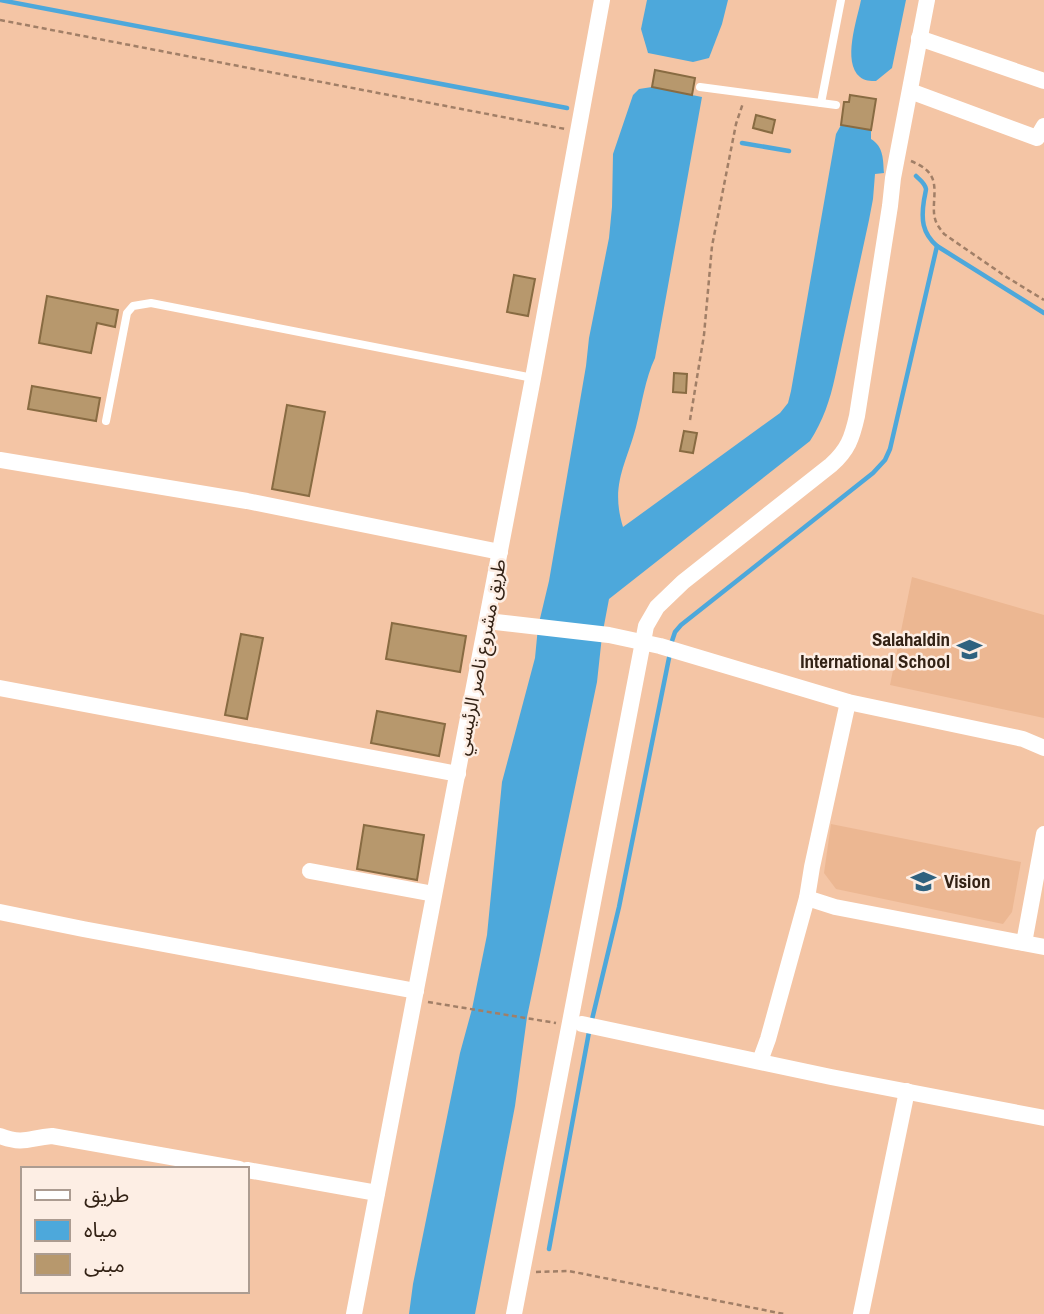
<svg xmlns="http://www.w3.org/2000/svg" width="1044" height="1314" font-family="'Archivo Narrow','Noto Sans Arabic',sans-serif">
<style>
.built{fill:#ecb792}
.water{fill:#4da8db}
.lines{fill:none;stroke-linecap:round;stroke-linejoin:round}
.stream{stroke:#4da8db;stroke-width:4.5}
.building{fill:#b7986d;stroke:#886b42;stroke-width:2}
.path{stroke:#a17f67;stroke-width:2.5;stroke-dasharray:5 3.5;stroke-linecap:butt}
.lane{stroke:#fff;stroke-width:8}
.street{stroke:#fff;stroke-width:16}
.labels{text-anchor:middle;stroke-width:5;stroke-linejoin:round;paint-order:stroke}
.poi-label{font-size:19px;font-weight:bold;fill:#332215;stroke:#fdeee4;text-anchor:end}
.street-label{font-size:19px;fill:#332215;stroke:#fdeee4}
</style>
<rect width="100%" height="100%" fill="#f4c5a5"/>
<g class="built">
<polygon points="912,577 1044,615 1044,718 890,685"/>
<polygon points="831,824 1021,862 1012,912 1003,924 836,889 824,873"/>
</g>
<g class="water">
<polygon points="647,0 728,0 722,24 709,58 693,62 648,53 641,29"/>
<path d="M861,0H906L892,68L876,81C871,81 864,81 860,77C842,62 857,20 861,0Z"/>
<path d="M652,87L702,97L655,358C645,379 642,404 636,427C626,465 610,485 623,527L780,413L788,403L791,391L836,134L841,125L871,130V139C884,147 883,160 884,173L875,174L873,199L869,220L835,377C830,400 823,421 810,441L609,599L602,636L597,682L527,1017L515,1106L475,1314H409L413,1284L460,1053L472,1009L487,935L502,782L535,658L538,627L549,581L586,366L589,338L609,238L612,207L613,154L633,95L639,89Z"/>
</g>
<g class="lines">
<g class="stream">
<polyline points="0,0 567,108"/>
<polyline points="742,143 789,151"/>
<path d="M916,176C920,180 925,183 926,189C926,190 924,200 924,200C921,219 922,233 937,246L1044,313"/>
<polyline points="671,644 675,632 681,625 873,473 885,460 890,449 937,246"/>
<polyline points="549,1249 589,1032 619,907 670,653"/>
</g>
</g>
<g class="building">
<polygon points="655,70 695,78 692,95 652,87"/>
<polygon points="850,95 876,99 871,130 841,125 844,102 849,102"/>
<polygon points="756,115 775,120 772,133 753,128"/>
<polygon points="514,275 535,279 528,316 507,312"/>
<polygon points="47,296 118,310 115,327 97,323 91,353 39,343"/>
<polygon points="674,373 687,374 686,393 673,392"/>
<polygon points="32,386 100,398 96,421 28,409"/>
<polygon points="287,405 325,412 309,496 272,489"/>
<polygon points="684,431 697,433 693,453 680,451"/>
<polygon points="392,623 466,636 460,672 386,659"/>
<polygon points="241,634 263,638 247,719 225,715"/>
<polygon points="377,711 445,724 439,756 371,743"/>
<polygon points="364,825 424,835 417,880 357,869"/>
</g>
<g class="lines">
<g class="path">
<polyline points="0,20 565,129"/>
<path d="M911,161C918,164 926,168 930,174C940,188 929,209 937,224C939,228 942,231 944,234L1005,276L1044,300"/>
<polyline points="690,420 704,335 712,246 736,124 743,103"/>
<polyline points="428,1002 556,1023"/>
<polyline points="536,1272 569,1271 784,1314"/>
</g>
<g class="lane">
<polyline points="700,87 836,105"/>
<polyline points="821,103 841,0"/>
<polyline points="106,421 127,313 133,306 151,303 533,378"/>
</g>
<g class="street">
<polyline points="919,38 1044,81"/>
<polyline points="910,91 1037,138 1044,126"/>
<polyline points="0,460 247,501 500,552"/>
<polyline points="487,621 609,635 660,646 848,702 1023,739 1044,748"/>
<polyline points="0,688 458,774"/>
<polyline points="310,871 434,894"/>
<polyline points="807,898 835,907 1044,947"/>
<polyline points="0,912 83,929 416,991"/>
<polyline points="1024,943 1044,834"/>
<polyline points="582,1024 831,1077 1044,1118"/>
<polyline points="760,1061 768,1039 807,898 812,867 848,702"/>
<path d="M0,1136C25,1145 28,1138 52,1136L239,1169"/>
<polyline points="247,1170 377,1193"/>
<polyline points="354,1314 533,378 602,0"/>
<path d="M514,1314L646,626L657,607L683,582L831,465C848,450 852,438 857,416L890,206L893,178L927,0"/>
<polyline points="861,1314 907,1091"/>
</g>
</g>
<defs>
<symbol id="school-bare" viewBox="-9 -9 18 18"><path d="M0-5L7-2L0 1L-7-2ZM-4 1L0 2.5L4 1V4Q0 6-4 4Z" fill="#2f627f" stroke="#fdeee4" stroke-width="2.5" paint-order="stroke"/></symbol>
</defs>
<g fill-rule="evenodd">
<use href="#school-bare" x="952" y="632" width="35" height="35"/>
<use href="#school-bare" x="906" y="864" width="35" height="35"/>
</g>
<g class="labels">
<g class="poi-label">
<text x="950" y="646">Salahaldin<tspan x="950" dy="22">International School</tspan></text>
<text x="944" y="888" text-anchor="start">Vision</text>
</g>
<g class="street-label">
<text transform="translate(480 657) rotate(-79)" y="7">طريق مشروع ناصر الرئيسي</text>
</g>
</g>
<rect x="21" y="1167" width="228" height="126" fill="#fdeee4" stroke="#ac9c91" stroke-width="2"/>
<rect x="35" y="1190" width="35" height="10" fill="#ffffff" stroke="#ac9c91" stroke-width="2"/>
<text x="84" y="1202" font-size="21" fill="#332215">طريق</text>
<rect x="35" y="1220" width="35" height="21" fill="#4da8db" stroke="#ac9c91" stroke-width="2"/>
<text x="84" y="1237" font-size="21" fill="#332215">مياه</text>
<rect x="35" y="1254" width="35" height="21" fill="#b7986d" stroke="#ac9c91" stroke-width="2"/>
<text x="84" y="1272" font-size="21" fill="#332215">مبنى</text>
</svg>
